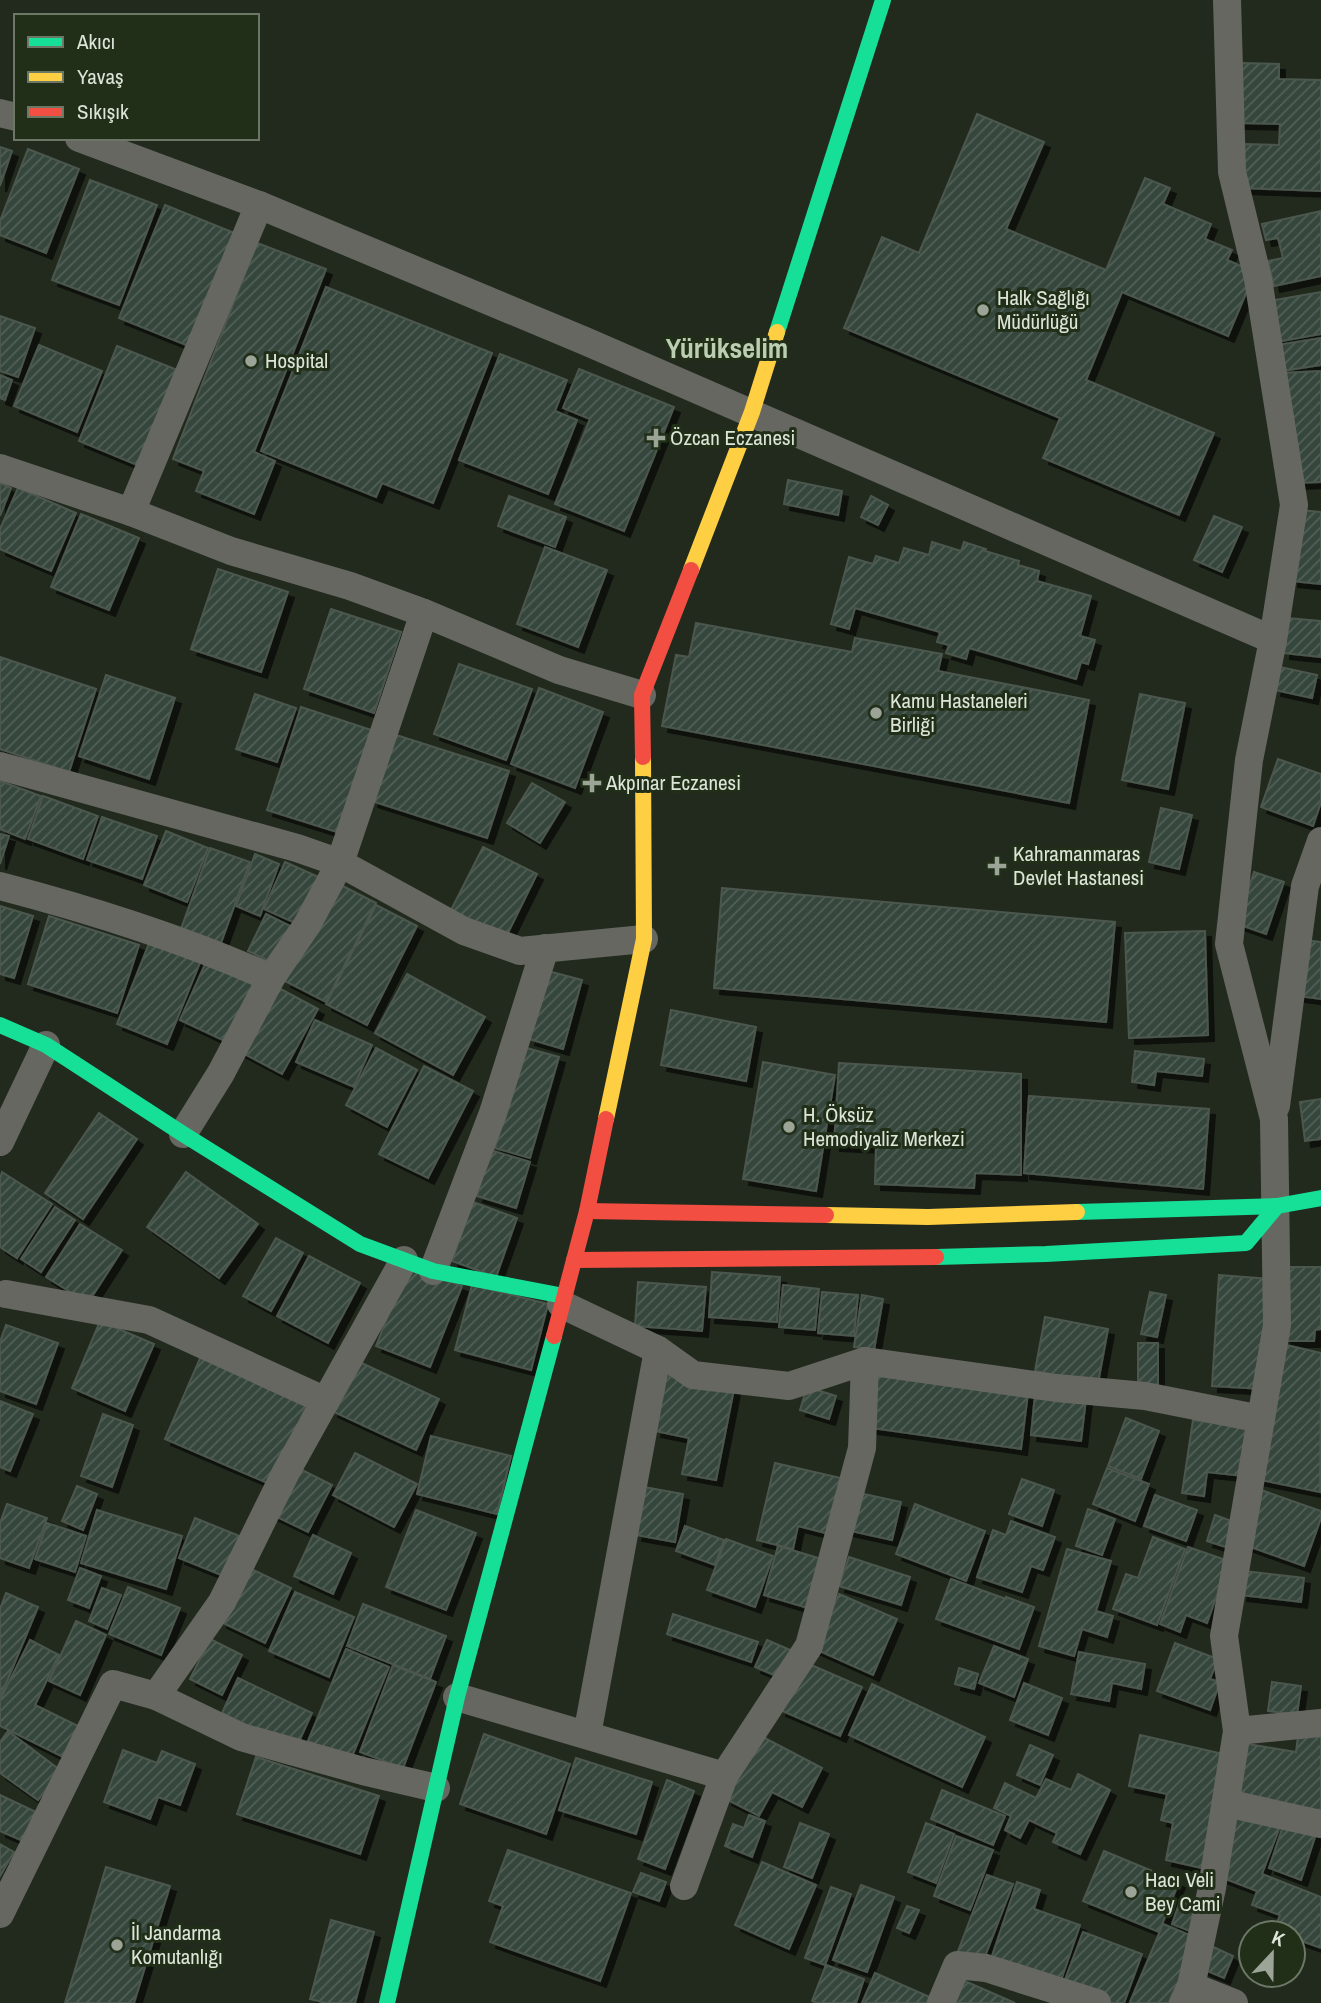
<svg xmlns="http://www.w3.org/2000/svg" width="1321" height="2003" font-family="'Archivo Narrow',sans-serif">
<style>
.building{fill:url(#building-hatch);stroke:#4c574e;stroke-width:2;filter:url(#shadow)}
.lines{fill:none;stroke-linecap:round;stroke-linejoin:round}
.street{stroke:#666761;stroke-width:28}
.fast{stroke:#16e098;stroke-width:16}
.slow{stroke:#ffcf43;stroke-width:16}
.jam{stroke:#f24e42;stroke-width:16}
.poi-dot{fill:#9ba496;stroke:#212f19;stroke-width:2.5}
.labels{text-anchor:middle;stroke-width:6;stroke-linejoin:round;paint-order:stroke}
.poi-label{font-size:21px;fill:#dce5d7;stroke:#212f19;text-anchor:start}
.district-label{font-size:28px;font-weight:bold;fill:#bcceb2;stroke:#212f19}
</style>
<defs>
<pattern id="building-hatch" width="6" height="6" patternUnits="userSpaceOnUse" patternTransform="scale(1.75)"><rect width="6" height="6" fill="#36463c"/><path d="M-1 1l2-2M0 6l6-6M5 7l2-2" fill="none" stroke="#526157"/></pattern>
<filter id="shadow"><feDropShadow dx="6" dy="6" stdDeviation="0" flood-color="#0009"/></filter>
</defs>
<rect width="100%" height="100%" fill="#222a1e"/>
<g class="building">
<polygon points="1241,63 1279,64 1279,79 1321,80 1321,191 1242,188 1243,144 1279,145 1280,124 1239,123"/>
<polygon points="977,114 1044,142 1006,229 1106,270 1145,178 1170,188 1163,204 1211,224 1205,239 1232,250 1227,260 1255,272 1228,336 1122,292 1086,380 1214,433 1179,515 1043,458 1060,418 844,328 882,237 919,253"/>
<polygon points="0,147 12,151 0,186"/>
<polygon points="28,149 79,169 46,253 0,235 0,221"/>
<polygon points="90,180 157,205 119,305 52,280"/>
<polygon points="165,205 237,234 191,347 119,318"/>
<polygon points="1321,211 1321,276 1274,286 1268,261 1283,258 1278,238 1266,240 1262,224"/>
<polygon points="257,243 326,269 254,452 275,461 254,514 196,491 204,471 173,459"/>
<polygon points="326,287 492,353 433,503 382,483 376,497 261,451"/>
<polygon points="1321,292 1321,334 1276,342 1269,301"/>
<polygon points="0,316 35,328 18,377 0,371"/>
<polygon points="1321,338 1321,365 1282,371 1277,345"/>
<polygon points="39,345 102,371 77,432 14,406"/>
<polygon points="117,346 180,371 142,467 79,441"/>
<polygon points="500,354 567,380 555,411 577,420 548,494 459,460"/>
<polygon points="579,369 674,407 624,531 555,504 590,419 563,408"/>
<polygon points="1321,371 1321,482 1296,483 1282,373"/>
<polygon points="0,375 12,380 5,400 0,398"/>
<polygon points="788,480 842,491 838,515 784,504"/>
<polygon points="0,483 11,488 0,516"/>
<polygon points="18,488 76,513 51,571 0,549 0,529"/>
<polygon points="509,496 566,517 555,547 498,526"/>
<polygon points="871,496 888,505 878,525 861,517"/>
<polygon points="1300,510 1321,512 1321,584 1292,581"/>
<polygon points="81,514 139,538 109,610 51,587"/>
<polygon points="1214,516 1242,527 1222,572 1194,560"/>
<polygon points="932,542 961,551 964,542 986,549 985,551 1019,561 1018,565 1039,571 1037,581 1091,596 1080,636 1095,640 1088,664 1081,662 1076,679 969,648 966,659 946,653 949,645 937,642 940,632 855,608 849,629 831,624 849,557 873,564 876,556 899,563 904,548 929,555"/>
<polygon points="545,547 607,570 578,647 517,624"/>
<polygon points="218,569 288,592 261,672 191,649"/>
<polygon points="331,609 401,632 374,713 304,689"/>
<polygon points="1287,618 1321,621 1321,657 1284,653"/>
<polygon points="696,623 852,652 855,638 942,654 938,671 1089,700 1069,803 662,726 676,655 689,657"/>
<polygon points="0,657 96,689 69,772 0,749"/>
<polygon points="459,664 532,689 506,760 434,734"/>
<polygon points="1280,667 1317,675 1312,698 1275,690"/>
<polygon points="106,675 175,698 149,779 79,756"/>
<polygon points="539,688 603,712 575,788 511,764"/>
<polygon points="255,694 296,708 277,762 236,749"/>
<polygon points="1140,694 1185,703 1168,789 1122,780"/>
<polygon points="301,707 371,730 337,832 267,810"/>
<polygon points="393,734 509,771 487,838 372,801"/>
<polygon points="1278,759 1321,774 1321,802 1313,826 1261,807"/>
<polygon points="0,781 41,796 25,839 0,829"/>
<polygon points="532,783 565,802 540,843 507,823"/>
<polygon points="43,796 98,816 83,859 28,839"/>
<polygon points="1161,808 1192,815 1179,869 1149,862"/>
<polygon points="102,817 157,836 142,879 87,860"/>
<polygon points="166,831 208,848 187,902 144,885"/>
<polygon points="0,834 9,836 0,864"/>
<polygon points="483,847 537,874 505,939 450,912"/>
<polygon points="210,848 250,862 221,943 181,929"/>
<polygon points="255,854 279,864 260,916 236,906"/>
<polygon points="285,862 323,879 302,926 264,909"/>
<polygon points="1254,872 1284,882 1266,934 1237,924"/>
<polygon points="335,882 376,903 326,1002 285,981"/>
<polygon points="722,888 1115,922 1106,1022 714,988"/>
<polygon points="376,905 417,926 367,1025 326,1004"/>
<polygon points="0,906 33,916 14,978 0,974"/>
<polygon points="266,914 290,926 273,963 248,951"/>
<polygon points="49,916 139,945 117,1013 28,984"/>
<polygon points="1205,931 1208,1035 1129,1038 1125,933"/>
<polygon points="1305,940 1321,942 1321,999 1298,996"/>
<polygon points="150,941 201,960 167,1044 117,1024"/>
<polygon points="206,962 256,984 229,1043 180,1020"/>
<polygon points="548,971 582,980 563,1049 529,1039"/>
<polygon points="407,974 485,1017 453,1075 375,1033"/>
<polygon points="275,986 318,1009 282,1074 239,1051"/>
<polygon points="671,1010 756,1027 746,1081 661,1065"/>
<polygon points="315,1020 372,1045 354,1087 296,1062"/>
<polygon points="523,1047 559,1057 530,1158 495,1148"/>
<polygon points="376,1048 417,1070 387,1127 346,1105"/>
<polygon points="1135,1051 1204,1059 1202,1076 1156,1071 1154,1085 1132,1082"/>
<polygon points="763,1062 835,1075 816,1191 743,1179"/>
<polygon points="839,1063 1021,1074 1021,1175 975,1173 974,1188 875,1184 876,1147 834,1145"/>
<polygon points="424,1066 473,1091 428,1178 379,1154"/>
<polygon points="1029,1096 1209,1109 1203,1189 1024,1173"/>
<polygon points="1321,1099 1321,1139 1305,1141 1300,1102"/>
<polygon points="99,1113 137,1139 83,1219 45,1193"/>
<polygon points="490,1150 530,1162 516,1208 477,1196"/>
<polygon points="2,1172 52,1204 17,1258 0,1247 0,1179"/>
<polygon points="186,1172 258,1224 219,1278 147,1227"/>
<polygon points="473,1202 517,1218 496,1277 452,1261"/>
<polygon points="55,1207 75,1220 41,1272 21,1259"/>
<polygon points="80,1224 122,1250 88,1303 46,1277"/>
<polygon points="276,1238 303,1253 271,1311 243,1296"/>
<polygon points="309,1256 360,1283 328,1343 277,1316"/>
<polygon points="408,1265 462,1286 430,1367 376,1346"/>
<polygon points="1285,1267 1321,1267 1321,1329 1315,1330 1314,1341 1285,1341"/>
<polygon points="712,1272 780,1277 777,1322 709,1317"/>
<polygon points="1219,1275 1270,1279 1263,1389 1212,1386"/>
<polygon points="638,1282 706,1287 702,1331 635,1326"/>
<polygon points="472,1285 548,1304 531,1370 455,1350"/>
<polygon points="783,1285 819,1289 815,1330 779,1327"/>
<polygon points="822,1292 858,1295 854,1336 818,1333"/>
<polygon points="1150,1292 1166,1295 1157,1337 1141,1334"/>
<polygon points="862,1295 883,1299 874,1350 854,1347"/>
<polygon points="1045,1317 1108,1329 1098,1383 1035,1371"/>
<polygon points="100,1321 154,1344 125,1411 72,1388"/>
<polygon points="6,1325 58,1343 36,1404 0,1391 0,1342"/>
<polygon points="1138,1343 1158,1343 1158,1388 1138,1387"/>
<polygon points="1282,1344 1321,1353 1320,1492 1256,1479"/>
<polygon points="201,1356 308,1402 272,1485 165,1439"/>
<polygon points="355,1360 439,1399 416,1450 332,1411"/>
<polygon points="871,1371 1028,1393 1021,1449 864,1427"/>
<polygon points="666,1375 734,1389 716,1480 682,1474 689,1438 655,1431"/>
<polygon points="807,1387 836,1396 829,1419 800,1410"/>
<polygon points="1035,1394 1086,1399 1081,1441 1031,1435"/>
<polygon points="0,1401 33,1414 10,1471 0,1467"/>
<polygon points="103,1414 133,1425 112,1487 81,1476"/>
<polygon points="1126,1418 1159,1431 1141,1479 1108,1466"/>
<polygon points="1193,1420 1249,1428 1243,1476 1207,1472 1204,1496 1182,1493"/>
<polygon points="431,1436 511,1456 497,1514 417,1494"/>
<polygon points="355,1453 417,1484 394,1527 333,1495"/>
<polygon points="775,1463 845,1479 833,1535 798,1526 793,1549 757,1540"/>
<polygon points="294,1466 332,1485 308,1532 271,1514"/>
<polygon points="1107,1468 1149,1484 1135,1521 1093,1504"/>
<polygon points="1022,1479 1054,1490 1042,1526 1009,1514"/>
<polygon points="77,1486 97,1494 83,1530 62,1521"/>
<polygon points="644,1487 683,1494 675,1542 636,1535"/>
<polygon points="1261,1490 1321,1511 1321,1518 1304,1566 1242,1544"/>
<polygon points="850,1491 901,1502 892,1540 842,1529"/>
<polygon points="1155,1495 1197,1510 1186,1541 1144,1526"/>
<polygon points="7,1504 47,1518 29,1568 0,1558 0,1523"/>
<polygon points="915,1504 985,1531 966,1581 896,1554"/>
<polygon points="1088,1509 1115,1519 1102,1555 1076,1546"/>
<polygon points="97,1510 182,1536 166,1589 81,1563"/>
<polygon points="416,1510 476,1533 446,1610 386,1587"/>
<polygon points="1215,1515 1240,1524 1232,1549 1207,1541"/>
<polygon points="195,1518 247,1539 231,1579 179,1558"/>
<polygon points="1011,1521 1055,1537 1043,1570 1031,1566 1022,1592 977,1577 993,1530 1006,1535"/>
<polygon points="47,1523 86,1536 75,1572 35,1559"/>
<polygon points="685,1526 724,1540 715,1565 676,1551"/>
<polygon points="313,1535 351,1553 333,1594 294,1576"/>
<polygon points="1153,1537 1185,1549 1157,1625 1113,1609 1126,1574 1138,1578"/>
<polygon points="726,1539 773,1556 755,1607 707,1590"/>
<polygon points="778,1546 825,1560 811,1609 764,1595"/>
<polygon points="1188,1547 1229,1561 1207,1623 1186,1615 1180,1632 1160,1624"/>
<polygon points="1067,1549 1111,1561 1096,1611 1113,1616 1107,1637 1082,1629 1074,1656 1039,1646"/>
<polygon points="849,1557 910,1577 901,1605 839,1586"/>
<polygon points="247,1567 291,1588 265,1643 221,1622"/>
<polygon points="80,1568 101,1576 89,1608 68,1600"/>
<polygon points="1244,1571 1304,1578 1301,1602 1241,1595"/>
<polygon points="951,1579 1006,1599 1006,1597 1034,1607 1019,1649 936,1619"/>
<polygon points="128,1587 180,1608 161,1655 109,1634"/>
<polygon points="102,1588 121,1595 107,1629 89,1621"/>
<polygon points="295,1592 354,1617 329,1677 269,1651"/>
<polygon points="6,1593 38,1607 0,1698 0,1609"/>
<polygon points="839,1594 897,1619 873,1675 815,1649"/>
<polygon points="363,1604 446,1636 430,1679 347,1646"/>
<polygon points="673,1614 758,1642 751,1662 667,1634"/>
<polygon points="76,1621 106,1635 80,1695 49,1681"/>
<polygon points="210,1639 242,1655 222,1695 190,1679"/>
<polygon points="30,1640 59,1655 35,1705 78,1726 63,1757 0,1726 0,1700"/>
<polygon points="767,1640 795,1652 783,1679 755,1667"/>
<polygon points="1175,1643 1218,1659 1210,1679 1220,1682 1210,1710 1157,1691"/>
<polygon points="994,1646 1028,1659 1014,1697 979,1683"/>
<polygon points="346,1649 389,1667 351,1759 308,1741"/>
<polygon points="1079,1652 1145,1664 1141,1689 1112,1683 1109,1701 1071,1694"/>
<polygon points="802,1661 862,1687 840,1736 780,1710"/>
<polygon points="393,1665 436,1682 403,1768 360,1752"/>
<polygon points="959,1668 978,1674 974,1689 955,1684"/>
<polygon points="238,1678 312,1713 296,1748 222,1713"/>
<polygon points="1272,1682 1301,1686 1297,1715 1268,1711"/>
<polygon points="1024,1683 1062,1698 1048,1735 1010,1720"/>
<polygon points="872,1684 985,1737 962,1787 849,1735"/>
<polygon points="1299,1729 1321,1732 1321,1816 1233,1798 1241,1743 1296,1752"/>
<polygon points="8,1731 60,1770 38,1800 0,1773 0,1742"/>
<polygon points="484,1734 570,1764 546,1834 460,1804"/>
<polygon points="759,1735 822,1768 802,1807 772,1792 759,1816 726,1799"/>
<polygon points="1140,1735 1232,1756 1206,1869 1166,1860 1173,1823 1161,1820 1167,1794 1129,1786"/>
<polygon points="1030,1745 1053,1755 1040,1785 1017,1775"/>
<polygon points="123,1750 157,1763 162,1751 195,1764 180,1805 158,1797 150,1819 104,1802"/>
<polygon points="256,1757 379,1796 360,1854 237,1814"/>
<polygon points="576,1758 652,1782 636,1834 559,1810"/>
<polygon points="1078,1774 1110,1790 1080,1854 1053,1842 1057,1833 1029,1820 1020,1838 1005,1830 1011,1816 994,1808 1005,1783 1036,1798 1046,1779 1071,1790"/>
<polygon points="667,1780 694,1791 665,1869 638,1859"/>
<polygon points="942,1790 1005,1816 993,1845 931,1819"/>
<polygon points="0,1795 36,1812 23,1841 0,1831"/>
<polygon points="1238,1813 1279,1829 1262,1874 1321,1897 1321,1948 1293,1938 1293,1933 1274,1931 1280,1915 1252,1905 1257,1891 1215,1875"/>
<polygon points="749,1815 765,1821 752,1857 725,1846 733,1824 744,1828"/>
<polygon points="800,1823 829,1834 812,1878 784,1867"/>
<polygon points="926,1823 954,1834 936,1883 908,1872"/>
<polygon points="1284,1823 1316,1834 1301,1880 1269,1868"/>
<polygon points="956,1836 993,1850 970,1910 934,1896"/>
<polygon points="0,1844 14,1852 0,1876"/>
<polygon points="508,1850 631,1893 600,1981 490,1942 503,1906 489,1901"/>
<polygon points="1104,1851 1179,1882 1159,1932 1083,1901"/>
<polygon points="762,1862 816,1885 789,1949 735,1925"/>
<polygon points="106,1867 170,1886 134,2003 65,2003"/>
<polygon points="641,1873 666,1882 659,1901 633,1892"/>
<polygon points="987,1875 1013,1884 982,1964 957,1954"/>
<polygon points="1017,1882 1040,1890 1034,1909 1080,1925 1060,1983 991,1959"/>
<polygon points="861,1885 894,1897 867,1972 833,1960"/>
<polygon points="831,1887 851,1894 825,1965 805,1958"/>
<polygon points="1180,1901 1204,1910 1195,1933 1172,1924"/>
<polygon points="907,1906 919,1910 909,1933 897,1928"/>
<polygon points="331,1920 374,1932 355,2003 326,2003 310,1999"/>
<polygon points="1163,1924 1199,1939 1172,2003 1132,2003 1130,2002"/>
<polygon points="1083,1932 1142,1954 1124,2003 1111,2003 1063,1985"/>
<polygon points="1209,1945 1233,1956 1224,1978 1200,1968"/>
<polygon points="826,1965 864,1979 856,2003 817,2003 812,2001"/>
<polygon points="875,1973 932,1998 930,2003 862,2003"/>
<polygon points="960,1979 1015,2003 949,2003"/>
</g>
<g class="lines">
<g class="street">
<polyline points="0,113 16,117"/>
<polyline points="79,138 259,205 585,341 1273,640"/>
<polyline points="0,468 131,512 231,551 350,586 424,613 559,670 642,695"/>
<polyline points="131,512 259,205"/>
<polyline points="0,766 297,848 340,863 464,931 520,951 644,939"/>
<path d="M0,886C92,910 184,939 271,978"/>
<polyline points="1276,1106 1305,886 1321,841"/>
<polyline points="183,1134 221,1073 271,978 307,925 340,863 424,613"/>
<polyline points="0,1142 46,1045"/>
<polyline points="433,1271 493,1113 545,948"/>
<polyline points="6,1294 149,1320 326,1401"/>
<polyline points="561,1304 658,1350 693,1375 789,1386 865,1361 1056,1388 1145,1396 1261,1419"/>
<polyline points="156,1696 222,1602 286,1472 404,1260"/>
<polyline points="457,1697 724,1776 809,1646 862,1448 865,1361"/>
<polyline points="1237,1731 1321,1723"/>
<polyline points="587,1735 658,1350"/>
<polyline points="1226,1803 1321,1824"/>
<polyline points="684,1886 724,1776"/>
<polyline points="0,1914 113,1684 156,1696 241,1737 363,1771 436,1788"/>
<polyline points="1191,1986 1234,2003"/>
<polyline points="941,2003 957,1965 986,1968 1097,2003"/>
<polyline points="1183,2003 1191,1986 1212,1888 1237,1731 1224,1636 1277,1325 1274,1119 1229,944 1249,760 1273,640 1294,505 1258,279 1232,172 1227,0"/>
</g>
<g class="fast">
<polyline points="777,332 883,0"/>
<polyline points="0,1025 46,1045 183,1134 360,1244 433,1271 564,1296"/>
<polyline points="1077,1212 1277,1206 1321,1198"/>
<polyline points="936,1257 1046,1254 1246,1243 1277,1206"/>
<polyline points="387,2003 457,1697 554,1336"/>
</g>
<g class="slow">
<polyline points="691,570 752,412 777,332"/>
<polyline points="606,1119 644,939 643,757"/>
<polyline points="826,1215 928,1217 1077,1212"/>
</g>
<g class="jam">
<polyline points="643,757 642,695 691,570"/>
<polyline points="587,1211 826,1215"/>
<polyline points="574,1260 936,1257"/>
<polyline points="554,1336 587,1211 606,1119"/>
</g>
</g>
<g class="poi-dot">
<circle cx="983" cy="310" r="7"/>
<circle cx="251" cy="361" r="7"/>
<path d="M652.5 427.5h7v7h7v7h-7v7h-7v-7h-7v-7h7z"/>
<circle cx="876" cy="713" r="7"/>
<path d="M588.5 772.5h7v7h7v7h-7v7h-7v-7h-7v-7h7z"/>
<path d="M993.5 855.5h7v7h7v7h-7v7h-7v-7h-7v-7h7z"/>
<circle cx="789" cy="1127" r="7"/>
<circle cx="1131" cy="1892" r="7"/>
<circle cx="117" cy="1945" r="7"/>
</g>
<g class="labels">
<g class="poi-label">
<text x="997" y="305">Halk Sağlığı<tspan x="997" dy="24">Müdürlüğü</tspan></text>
<text x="265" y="368">Hospital</text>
<text x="670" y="445">Özcan Eczanesi</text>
<text x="890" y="708">Kamu Hastaneleri<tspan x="890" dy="24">Birliği</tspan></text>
<text x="606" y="790">Akpınar Eczanesi</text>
<text x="1013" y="861">Kahramanmaras<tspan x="1013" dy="24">Devlet Hastanesi</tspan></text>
<text x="803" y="1122">H. Öksüz<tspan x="803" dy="24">Hemodiyaliz Merkezi</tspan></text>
<text x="1145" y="1887">Hacı Veli<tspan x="1145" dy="24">Bey Cami</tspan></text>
<text x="131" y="1940">İl Jandarma<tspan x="131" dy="24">Komutanlığı</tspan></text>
</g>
<g class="district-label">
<text x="727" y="358">Yürükselim</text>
</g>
</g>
<rect x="14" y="14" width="245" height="126" fill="#212f19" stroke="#6c7865" stroke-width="2"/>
<rect x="28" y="37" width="35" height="10" fill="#16e098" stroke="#6c7865" stroke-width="2"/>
<text x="77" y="49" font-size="21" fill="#dce5d7">Akıcı</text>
<rect x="28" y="72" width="35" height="10" fill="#ffcf43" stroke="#6c7865" stroke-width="2"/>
<text x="77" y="84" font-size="21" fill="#dce5d7">Yavaş</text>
<rect x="28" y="107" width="35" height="10" fill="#f24e42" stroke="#6c7865" stroke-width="2"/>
<text x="77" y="119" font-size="21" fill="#dce5d7">Sıkışık</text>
<g transform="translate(1272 1954) rotate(22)"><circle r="33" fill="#212f19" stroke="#6c7865" stroke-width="2"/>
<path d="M0-5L12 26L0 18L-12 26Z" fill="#9ba496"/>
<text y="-10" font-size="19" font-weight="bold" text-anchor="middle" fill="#dce5d7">K</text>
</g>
</svg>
